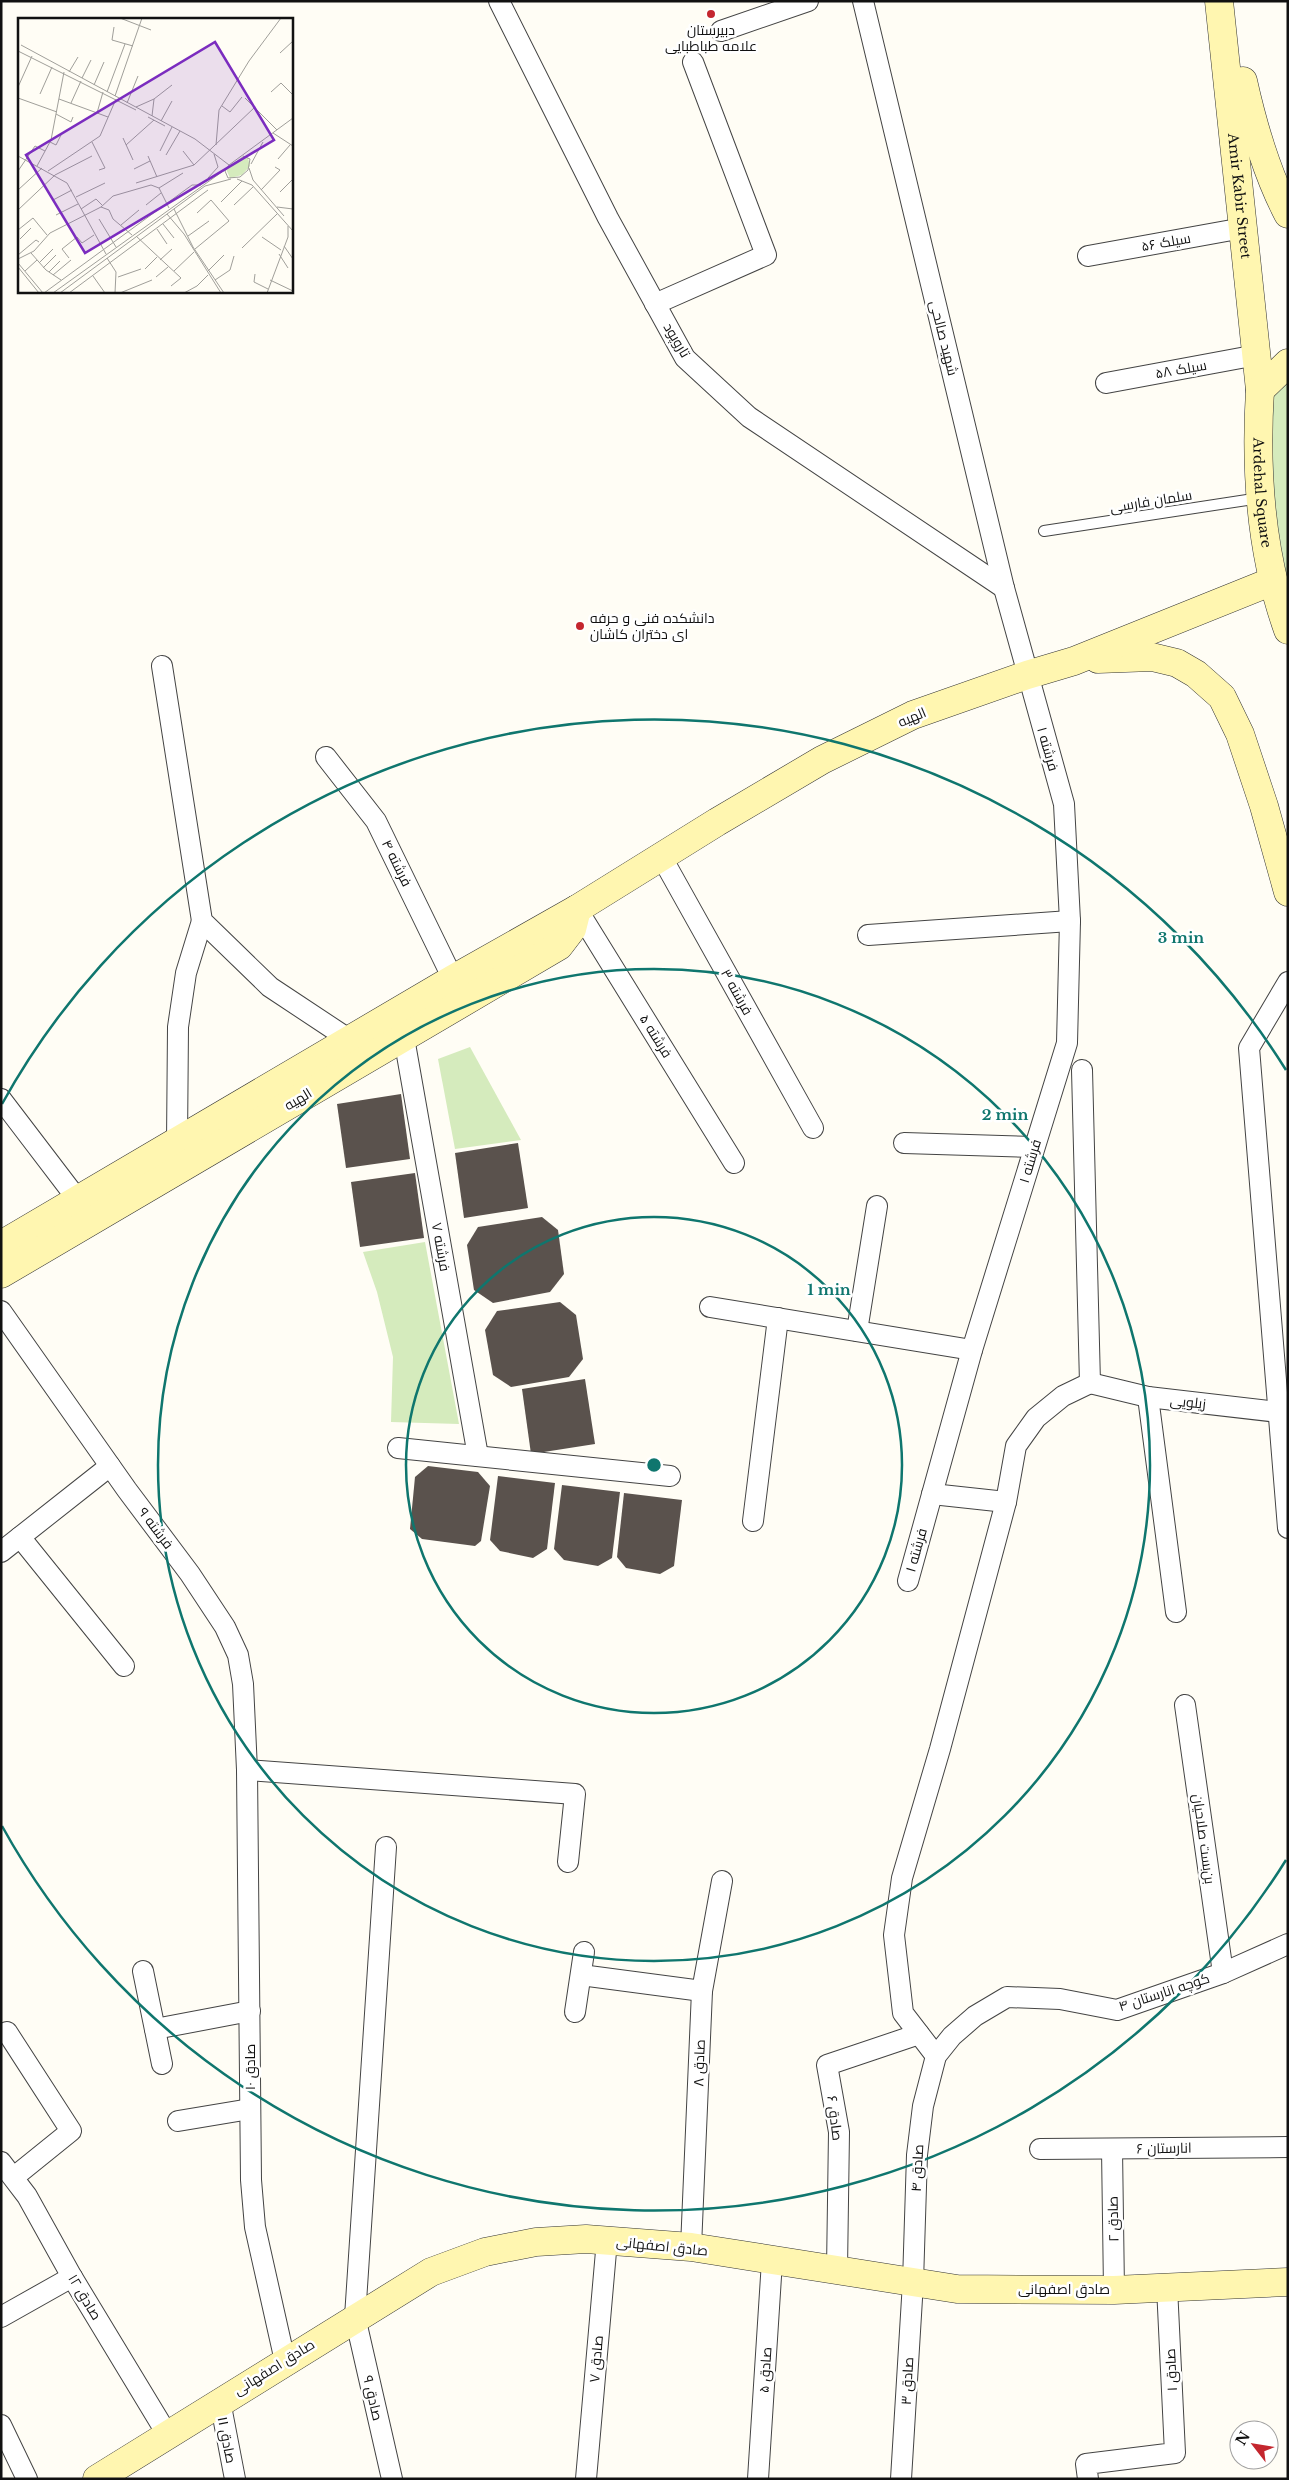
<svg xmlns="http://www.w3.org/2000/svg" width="1289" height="2480" font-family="'Libre Baskerville',Cairo,serif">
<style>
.green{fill:#d5ebbd}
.building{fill:#5a524d}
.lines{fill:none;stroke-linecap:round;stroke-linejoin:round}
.lane-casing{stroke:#444;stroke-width:12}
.street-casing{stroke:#444;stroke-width:22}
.secondary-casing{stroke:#333;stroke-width:29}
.lane{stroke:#fff;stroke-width:10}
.street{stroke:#fff;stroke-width:20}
.secondary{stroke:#fff6b0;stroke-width:28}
.ring{fill:none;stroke:#0f766e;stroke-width:2.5}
.poi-dot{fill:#c4262e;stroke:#fff;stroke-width:2}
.labels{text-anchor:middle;stroke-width:5;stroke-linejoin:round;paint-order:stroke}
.poi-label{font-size:14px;fill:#111;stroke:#fff}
.street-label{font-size:14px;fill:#111;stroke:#fff}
.inset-road{fill:none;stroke:#a09f9a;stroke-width:1}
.view{fill:#7b2cbf;fill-opacity:0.15;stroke:#7b2cbf;stroke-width:2.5}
.inset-edge{fill:none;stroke:#111;stroke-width:2.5}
.centre{fill:#0f766e;stroke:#fff;stroke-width:2.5}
.ring-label{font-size:15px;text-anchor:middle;font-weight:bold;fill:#0f766e;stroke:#fff;stroke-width:5;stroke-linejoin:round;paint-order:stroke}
</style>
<rect width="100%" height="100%" fill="#fffdf5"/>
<g class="green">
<polygon points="1288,367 1288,618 1277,580 1264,393"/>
<polygon points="470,1047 521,1140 455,1149 438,1059"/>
<polygon points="425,1242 459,1424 391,1422 393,1357 377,1292 363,1252"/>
</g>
<g class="building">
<polygon points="401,1094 410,1159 346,1168 337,1104"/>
<polygon points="518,1143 528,1208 464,1218 455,1153"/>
<polygon points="415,1173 424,1238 360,1247 351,1182"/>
<polygon points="542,1217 558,1230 564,1274 550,1292 493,1303 474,1290 467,1245 478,1227"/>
<polygon points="560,1302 576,1315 583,1359 569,1377 511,1387 493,1375 485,1330 497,1311"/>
<polygon points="585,1379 595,1444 531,1454 522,1389"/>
<polygon points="428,1466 478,1472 490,1486 481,1541 475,1546 422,1539 410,1529 415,1477"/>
<polygon points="498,1476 555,1483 547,1549 533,1558 500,1551 490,1540"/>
<polygon points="562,1485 620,1492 612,1558 598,1566 564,1560 554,1549"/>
<polygon points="624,1493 682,1500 674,1566 660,1574 626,1568 617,1557"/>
</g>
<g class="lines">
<defs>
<polyline id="lane" points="1044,531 1260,498"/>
<g id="street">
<polyline points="499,1 608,218 685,358 749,417 1004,588"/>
<polyline points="863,1 1004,588 1064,804 1070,921 1067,1043 972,1350 908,1581"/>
<polyline points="721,31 808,1"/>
<polyline points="1088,256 1243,228"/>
<polyline points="655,304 766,255 693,62"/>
<polyline points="1106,383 1257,355"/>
<polyline points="162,666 202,921 270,987 350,1040"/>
<polyline points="326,757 376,821 453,979"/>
<polyline points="661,856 813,1128"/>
<polyline points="577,909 734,1163"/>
<polyline points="868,935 1070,921"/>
<polyline points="1288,982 1249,1048 1288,1528"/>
<polyline points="404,1038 478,1456"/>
<polyline points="1082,1070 1090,1383"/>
<polyline points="1,1099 78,1200"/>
<polyline points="177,1142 178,1027 186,973 202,921"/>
<polyline points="904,1143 1034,1147"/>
<polyline points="710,1307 972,1350"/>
<polyline points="1,1311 127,1490 190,1574 225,1627 238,1655 243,1684 247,1770 251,2180 255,2227 285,2361"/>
<polyline points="857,1331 877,1206"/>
<polyline points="1090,1383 1148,1397 1278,1412 1288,1411"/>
<polyline points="1148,1397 1176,1612"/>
<polyline points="398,1448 670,1476"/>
<polyline points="932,1494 1006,1502"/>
<polyline points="753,1521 778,1318"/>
<polyline points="20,1537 124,1666"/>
<polyline points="1,1552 110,1466"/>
<polyline points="1185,1705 1223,1973"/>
<polyline points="247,1770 575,1794 568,1862"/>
<polyline points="386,1847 355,2317 392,2479"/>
<polyline points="143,1971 162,2064"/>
<polyline points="581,1975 702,1991"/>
<polyline points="575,2012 584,1952"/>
<polyline points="155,2029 250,2011"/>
<polyline points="7,2032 71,2131 14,2177"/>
<polyline points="936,2056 903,2013 894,1935 902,1878 940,1749 1006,1502 1016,1446 1036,1418 1063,1396 1090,1383"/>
<polyline points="178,2121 250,2109"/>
<polyline points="1040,2149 1288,2147"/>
<polyline points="1112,2149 1114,2290"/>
<polyline points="1,2162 27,2196 72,2277 167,2434"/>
<polyline points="691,2247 702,1991 722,1881"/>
<polyline points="837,2269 839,2132 827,2065 919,2034"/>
<polyline points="1,2317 72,2277"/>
<polyline points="220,2401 235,2479"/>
<polyline points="1,2425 27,2479"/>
<polyline points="586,2479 607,2240"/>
<polyline points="758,2479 772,2261"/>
<polyline points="901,2479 913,2282 917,2155 923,2106 936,2056 952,2036 975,2016 1007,1997 1060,1999 1117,2010 1223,1973 1288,1944"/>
<polyline points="1088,2479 1086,2464 1175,2453 1167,2287"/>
</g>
<g id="secondary">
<path id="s1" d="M1219,1L1260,390C1255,470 1261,555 1288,630"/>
<path d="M1243,81C1253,126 1266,172 1288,214"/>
<polyline points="1260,390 1288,363"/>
<polyline points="1098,659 1152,657 1177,663 1196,674 1222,697 1240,734 1264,806 1288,892"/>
<polyline points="1,1245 453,979 577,909 717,822 822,760 913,715 1027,675 1074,661 1273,581"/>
<polyline points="1,1274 559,946 572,929 577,909"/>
<polyline points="97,2479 431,2272 485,2252 536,2242 586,2239 691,2247 957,2289 1114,2290 1288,2282"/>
</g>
</defs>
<use href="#lane" class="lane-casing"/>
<use href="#street" class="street-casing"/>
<use href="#secondary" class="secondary-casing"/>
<use href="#lane" class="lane"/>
<use href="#street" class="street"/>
<use href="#secondary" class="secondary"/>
</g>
<g class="ring">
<circle cx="654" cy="1465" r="248"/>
<circle cx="654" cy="1465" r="496"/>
<path d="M1286 1860A745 745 0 0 1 2 1826M2 1104A745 745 0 0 1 1286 1070"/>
</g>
<g class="poi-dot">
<circle cx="711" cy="14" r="5"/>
<circle cx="580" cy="626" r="5"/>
</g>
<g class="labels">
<g class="poi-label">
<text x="711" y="35">دبیرستان<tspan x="711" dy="16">علامه طباطبایی</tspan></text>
<text x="590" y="623" text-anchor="start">دانشکده فنی و حرفه<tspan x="590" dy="16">ای دختران کاشان</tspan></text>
</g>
<g class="street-label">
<text dy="5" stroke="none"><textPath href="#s1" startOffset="196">Amir Kabir Street</textPath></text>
<text transform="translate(1166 242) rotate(-10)" y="5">سیلک ۵۶</text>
<text transform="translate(944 338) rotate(76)" y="5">شهید صالحی</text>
<text transform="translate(677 340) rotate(59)" y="5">تاروپود</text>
<text transform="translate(1181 369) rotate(-10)" y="5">سیلک ۵۸</text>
<text dy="5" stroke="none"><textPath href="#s1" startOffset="494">Ardehal Square</textPath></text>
<text transform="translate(1151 501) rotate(-9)" y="5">سلمان فارسی</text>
<text transform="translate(912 717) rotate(-23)" y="5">الهیه</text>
<text transform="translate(1048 749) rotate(74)" y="5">فرشته ۱</text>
<text transform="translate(397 863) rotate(64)" y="5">فرشته ۴</text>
<text transform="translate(737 992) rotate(61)" y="5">فرشته ۳</text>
<text transform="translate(656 1036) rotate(58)" y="5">فرشته ۵</text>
<text transform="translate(298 1099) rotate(-31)" y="5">الهیه</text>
<text transform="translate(1030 1161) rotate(-73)" y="5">فرشته ۱</text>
<text transform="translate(441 1247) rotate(80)" y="5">فرشته ۷</text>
<text transform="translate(1188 1402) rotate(6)" y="5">زیلویی</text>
<text transform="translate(156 1528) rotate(53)" y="5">فرشته ۹</text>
<text transform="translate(916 1550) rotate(-74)" y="5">فرشته ۱</text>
<text transform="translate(1204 1839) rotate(82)" y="5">بن‌بست صلاحیان</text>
<text transform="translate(1164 1992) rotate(-18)" y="5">کوچه انارستان ۴</text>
<text transform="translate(699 2063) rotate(-88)" y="5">صادق ۸</text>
<text transform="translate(250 2067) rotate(-90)" y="5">صادق ۱۰</text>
<text transform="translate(835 2118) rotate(83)" y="5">صادق ۶</text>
<text transform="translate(1164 2148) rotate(-1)" y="5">انارستان ۶</text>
<text transform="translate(917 2168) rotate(-87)" y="5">صادق ۴</text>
<text transform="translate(1113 2219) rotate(-91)" y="5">صادق ۲</text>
<text transform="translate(662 2246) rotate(6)" y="5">صادق اصفهانی</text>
<text x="1064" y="2294">صادق اصفهانی</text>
<text transform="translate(85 2297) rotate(59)" y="5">صادق ۱۲</text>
<text transform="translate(596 2359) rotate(-85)" y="5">صادق ۷</text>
<text transform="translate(274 2367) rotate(-32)" y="5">صادق اصفهانی</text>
<text transform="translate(765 2370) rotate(-86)" y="5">صادق ۵</text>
<text transform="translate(1171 2370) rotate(-93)" y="5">صادق ۱</text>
<text transform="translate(907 2381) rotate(-87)" y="5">صادق ۳</text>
<text transform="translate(373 2398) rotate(77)" y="5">صادق ۹</text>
<text transform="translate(227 2440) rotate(79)" y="5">صادق ۱۱</text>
</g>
</g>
<g transform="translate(18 18)">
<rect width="275" height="275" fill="#fffdf5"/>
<path d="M225,138L230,140L232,148L224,157L212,160L208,151Z" fill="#d5ebbd"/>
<path class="inset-road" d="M102,0L133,12M96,9L94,22L115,28M3,27L177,121L211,147M0,33L118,92M262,35L275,23M51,54L60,39M64,60L73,42M76,67L86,44M0,69L14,38M89,74L107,26M253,74L263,65L275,77M22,76L34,49M97,78L124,0M0,80L39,94M227,80L259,112M41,81L90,99M53,85L63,63M109,85L120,58M204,88L212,94L224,79M118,89L136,81M79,95L85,74M38,96L53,104L55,99M134,98L136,81L154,67M130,99L147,108M143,103L154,83M255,115L275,128M105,120L115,142M32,124L38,127L43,117M74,124L87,150L81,152M108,127L136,102M198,127L201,92L231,43L263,0M142,133L154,109M165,133L176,147M148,137L162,113M0,138L49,165L88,236M130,138L139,159M225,138L232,141L230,152L222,159L210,160L207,153L211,147L275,100M260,141L272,127M233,146L245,124M19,148L33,122L46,54M231,150L235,162L266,198M116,151L132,143M0,153L17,128L27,133M30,153L82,118L98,81M190,160L200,149L196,136M219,161L234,167L275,213M118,165L176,147L237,89M141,170L165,155M141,170L151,190M0,172L24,150M243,172L262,152L257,149M262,174L275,161M58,179L87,165M35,182L54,172M203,184L224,163M128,187L143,175M216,187L235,169M83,189L95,178L133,167L141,170M83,189L91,192L95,201L114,217M259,189L275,191M63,191L78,181L84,187M156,191L175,229L206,275M0,192L37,157L74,138M149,196L166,216L203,275M38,197L60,186M81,201L98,229M145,206L156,220M103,207L121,192M139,211L149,226M0,212L15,200L29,217M118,218L163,260L153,268M170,218L191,203M244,219L263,232M2,221L13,210M266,228L275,241M224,230L259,196M177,231L211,203L193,182L179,195M13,235L28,252L43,262M261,236L270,250M0,237L18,222L21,224M51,240L44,231L59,219L64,225L76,217M89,240L98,254L97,275M0,241L16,233L32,215L83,189M142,242L154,231M0,245L25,275M21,245L35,231M0,249L21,275M25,250L38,237M127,251L139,239M7,253L19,242M156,253L176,234M190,253L206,237M31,254L42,243M237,256L236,264L250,271M35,257L53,242M75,258L87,275M100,259L123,251M138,259L150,249M197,262L212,252L216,238M252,262L275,273M26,275L174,167H183M35,275L208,151M42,275L187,168L213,161M51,275L190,172M102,275L134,262M166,275L179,268L190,257M249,275L270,219V208"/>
<path class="view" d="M197,24L256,122L67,235L8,137Z"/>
<rect width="275" height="275" class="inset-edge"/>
</g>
<circle cx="654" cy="1465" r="8" class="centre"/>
<g class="ring-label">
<text x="1181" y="943">3 min</text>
<text x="1005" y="1120">2 min</text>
<text x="829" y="1295">1 min</text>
</g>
<rect width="1289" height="2480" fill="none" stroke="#111111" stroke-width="5"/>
<g transform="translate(1254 2445) rotate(301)"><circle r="24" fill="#ffffff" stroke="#a0a0a0"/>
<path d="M0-4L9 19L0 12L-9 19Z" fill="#c4262e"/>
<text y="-8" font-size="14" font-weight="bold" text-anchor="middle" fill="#111111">N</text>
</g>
</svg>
